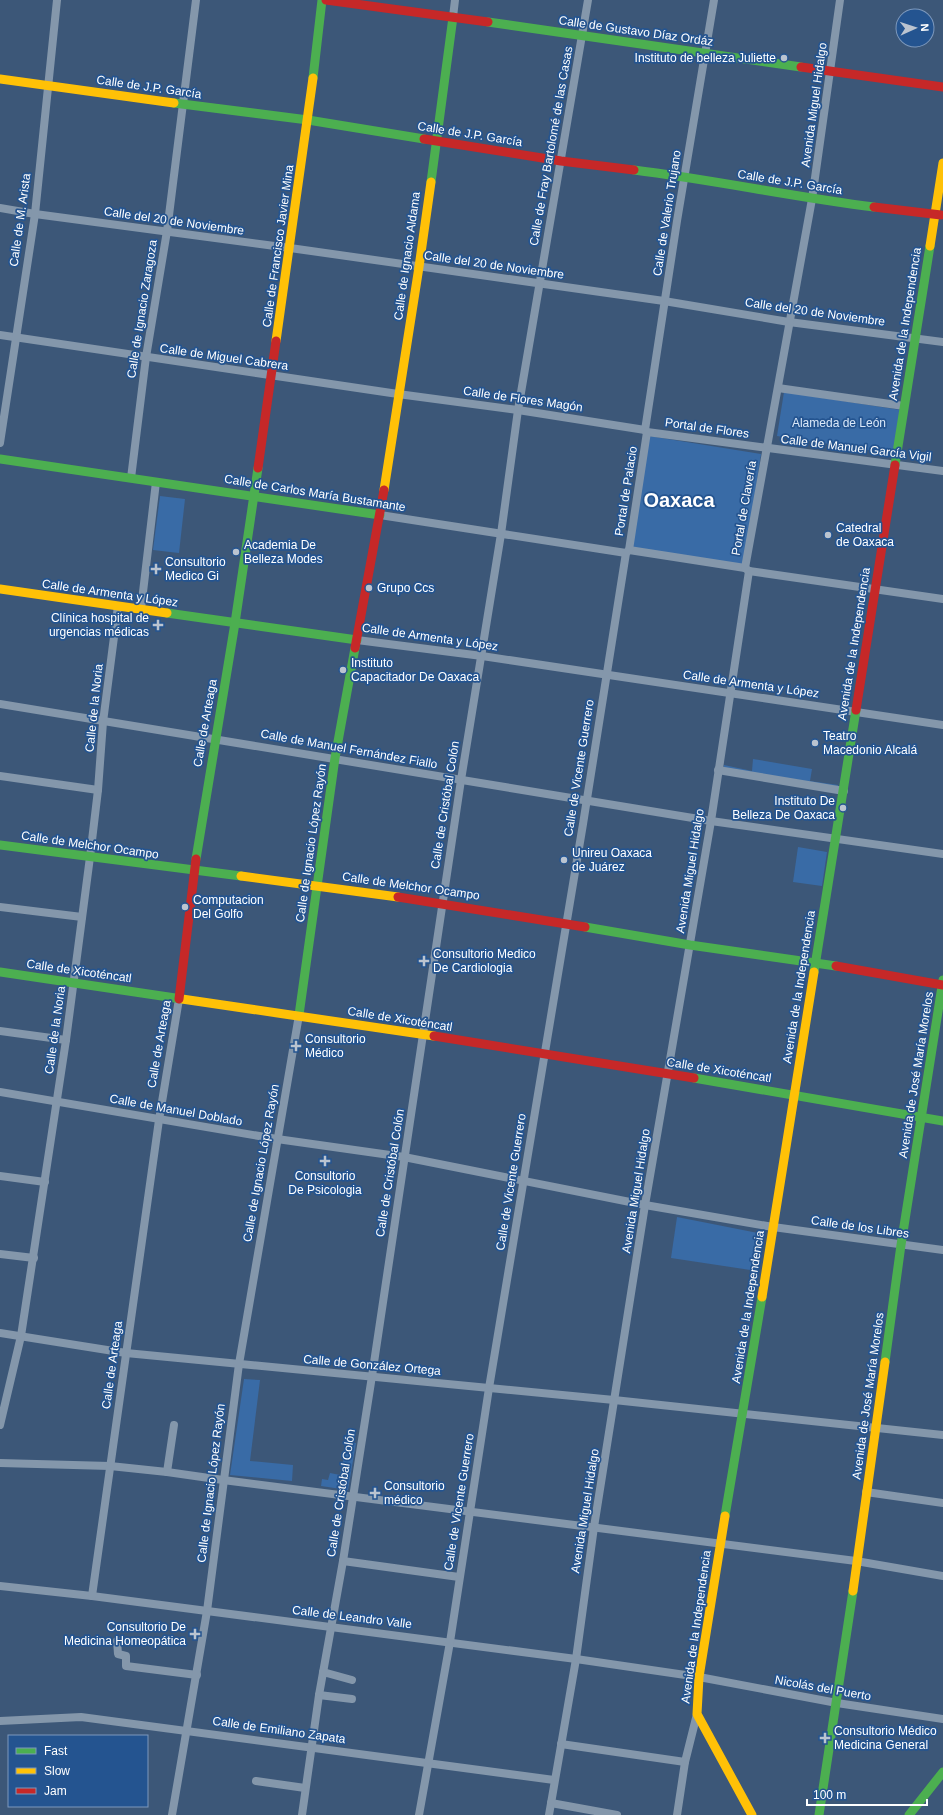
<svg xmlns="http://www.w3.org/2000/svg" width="943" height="1815" font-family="Helvetica,sans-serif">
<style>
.park{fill:#396ba6}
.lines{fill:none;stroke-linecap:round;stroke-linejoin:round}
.street{stroke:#8497ab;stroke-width:8}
.fast{stroke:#4caf50;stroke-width:9}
.slow{stroke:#ffc107;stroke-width:9}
.jam{stroke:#c62828;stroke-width:9}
.poi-dot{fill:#bbc4d0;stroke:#245490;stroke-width:1.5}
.labels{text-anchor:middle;stroke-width:3.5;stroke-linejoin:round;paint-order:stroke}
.street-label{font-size:12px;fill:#fff;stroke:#245490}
.poi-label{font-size:12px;fill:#fff;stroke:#245490;text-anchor:start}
.park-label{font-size:12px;fill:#dae8f9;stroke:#245490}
.town-label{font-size:20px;font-weight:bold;fill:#fff;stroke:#245490}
</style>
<rect width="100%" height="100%" fill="#3c5778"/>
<g class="park">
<polygon points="784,392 901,410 894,454 777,436"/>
<polygon points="649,436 761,454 744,565 632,548"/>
<polygon points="160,496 185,499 179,553 153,550"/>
<polygon points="753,759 812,769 810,781 838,785 837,793 723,774 724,765 752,771"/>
<polygon points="798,847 827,852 822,886 793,882"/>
<polygon points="677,1217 763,1234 757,1271 671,1258"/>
<polygon points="244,1379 260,1380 250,1461 293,1465 292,1481 230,1475"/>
<polygon points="347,1442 356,1443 348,1490 321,1486 322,1479 328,1480 330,1473 340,1475"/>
</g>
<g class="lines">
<g class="street">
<polyline points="453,17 455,0"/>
<polyline points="0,208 35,214 290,248 664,301 789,322 943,342"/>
<polyline points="0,335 398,394 518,410 645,430 647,432 943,471"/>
<polyline points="778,388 904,406"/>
<polyline points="645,430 677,221 714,0"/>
<polyline points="0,443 35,214 57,0"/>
<polyline points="131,478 146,357 167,231 196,0"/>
<polyline points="380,515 626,553"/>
<polyline points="629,550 745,568"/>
<polyline points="749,571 745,568 812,199 840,0"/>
<polyline points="749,571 943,599"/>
<polyline points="141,609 156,482"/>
<polyline points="357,640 482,656 943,725"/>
<polyline points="0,704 711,821 943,854"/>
<polyline points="718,770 844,791"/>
<polyline points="0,776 98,790"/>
<polyline points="0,907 82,917"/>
<polyline points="0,1031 66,1040"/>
<polyline points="0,1092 277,1139 404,1157 645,1205 773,1227 943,1250"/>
<polyline points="0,1176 45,1182"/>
<polyline points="0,1254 34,1258"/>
<polyline points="0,1333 126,1353 614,1400 943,1435"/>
<polyline points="0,1425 21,1336 66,1040 90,857 98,790 103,722 118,606"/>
<polyline points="0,1463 110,1466 167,1472 223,1480 856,1561 943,1576"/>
<polyline points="167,1472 174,1425"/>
<polyline points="866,1492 943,1503"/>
<polyline points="343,1561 459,1577"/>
<polyline points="0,1586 92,1596 576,1659 699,1677 837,1703 943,1719"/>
<polyline points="92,1596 159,1120 179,999"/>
<polyline points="117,1641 118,1654 126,1656 126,1666 197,1675"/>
<polyline points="323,1672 352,1680"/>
<polyline points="319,1695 352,1699"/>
<polyline points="0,1721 81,1717 554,1780"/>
<polyline points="561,1744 685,1762"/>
<polyline points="256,1781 305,1788"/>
<polyline points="551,1803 617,1815"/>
<polyline points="172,1815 207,1611 239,1364 299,1015"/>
<polyline points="302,1815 319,1695 343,1561 372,1376 461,780 501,534 518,410 588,0"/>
<polyline points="419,1815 450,1642 489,1388 583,824 626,553 629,550 647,432"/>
<polyline points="549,1815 576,1659 594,1527 645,1205 711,821 749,571"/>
<polyline points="677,1815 685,1762 697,1714"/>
</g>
<g class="fast">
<polyline points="488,22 801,67"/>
<polyline points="313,78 322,0"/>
<polyline points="174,103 308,120 424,139"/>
<path d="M634,170C715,180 793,197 874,207"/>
<polyline points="431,182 453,17"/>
<polyline points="0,459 380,515"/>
<polyline points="895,465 930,246"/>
<polyline points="167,613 357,640"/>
<polyline points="0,845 241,876"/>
<polyline points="196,859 235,623 258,468"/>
<polyline points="585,927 690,945 836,966"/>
<polyline points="0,972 182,999"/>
<polyline points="814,972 856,710"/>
<polyline points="299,1015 335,758 355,648"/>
<polyline points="694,1078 943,1121"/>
<polyline points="885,1362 901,1245 943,980"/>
<polyline points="725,1516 762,1297"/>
<polyline points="819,1815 853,1591"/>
<polyline points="909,1815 943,1772"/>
</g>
<g class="slow">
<polyline points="0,79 174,103"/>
<polyline points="930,246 943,163"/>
<polyline points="276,341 313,78"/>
<polyline points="384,490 419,267 431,182"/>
<polyline points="0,589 167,613"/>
<polyline points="241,876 398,897"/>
<polyline points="182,999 434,1036"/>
<polyline points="762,1297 814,972"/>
<polyline points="725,1516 699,1677 697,1714 752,1815"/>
<polyline points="853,1591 885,1362"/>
</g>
<g class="jam">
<polyline points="326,0 488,22"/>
<polyline points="801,67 943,87"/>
<polyline points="424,139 561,161 634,170"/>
<polyline points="874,207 941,215"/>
<polyline points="258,468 276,341"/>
<polyline points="355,648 384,490"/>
<polyline points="856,710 895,465"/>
<polyline points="398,897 585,927"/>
<polyline points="836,966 943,985"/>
<polyline points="179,999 196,859"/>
<polyline points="434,1036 694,1078"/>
</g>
</g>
<g class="poi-dot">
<circle cx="784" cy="58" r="4"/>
<circle cx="828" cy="535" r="4"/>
<circle cx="236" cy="552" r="4"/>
<path d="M154 563h4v4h4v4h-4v4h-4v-4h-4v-4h4z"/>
<circle cx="369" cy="588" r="4"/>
<path d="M156 619h4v4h4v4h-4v4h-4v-4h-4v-4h4z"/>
<circle cx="343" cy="670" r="4"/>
<circle cx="815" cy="743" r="4"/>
<circle cx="843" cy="808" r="4"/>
<circle cx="564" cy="860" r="4"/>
<circle cx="185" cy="907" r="4"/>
<path d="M422 955h4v4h4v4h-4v4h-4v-4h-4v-4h4z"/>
<path d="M294 1040h4v4h4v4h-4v4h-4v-4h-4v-4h4z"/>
<path d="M323 1155h4v4h4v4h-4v4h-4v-4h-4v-4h4z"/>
<path d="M373 1487h4v4h4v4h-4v4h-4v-4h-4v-4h4z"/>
<path d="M193 1628h4v4h4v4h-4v4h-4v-4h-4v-4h4z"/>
<path d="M823 1732h4v4h4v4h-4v4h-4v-4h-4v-4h4z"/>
</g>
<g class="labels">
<g class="street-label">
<text transform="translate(636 31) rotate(8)" y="4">Calle de Gustavo Díaz Ordáz</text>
<text transform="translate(149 87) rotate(8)" y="4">Calle de J.P. García</text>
<text transform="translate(814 105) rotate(-82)" y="4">Avenida Miguel Hidalgo</text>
<text transform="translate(470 134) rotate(9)" y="4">Calle de J.P. García</text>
<text transform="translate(551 146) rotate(-80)" y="4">Calle de Fray Bartolomé de las Casas</text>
<text transform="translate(790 182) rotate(9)" y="4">Calle de J.P. García</text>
<text transform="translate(667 213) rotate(-81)" y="4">Calle de Valerio Trujano</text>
<text transform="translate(20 220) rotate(-82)" y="4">Calle de M. Arista</text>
<text transform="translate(174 221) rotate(8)" y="4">Calle del 20 de Noviembre</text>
<text transform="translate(278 246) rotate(-82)" y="4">Calle de Francisco Javier Mina</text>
<text transform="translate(407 256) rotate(-82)" y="4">Calle de Ignacio Aldama</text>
<text transform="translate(494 265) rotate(8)" y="4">Calle del 20 de Noviembre</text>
<text transform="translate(142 309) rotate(-81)" y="4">Calle de Ignacio Zaragoza</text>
<text transform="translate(815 312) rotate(8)" y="4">Calle del 20 de Noviembre</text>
<text transform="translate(905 324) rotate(-81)" y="4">Avenida de la Independencia</text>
<text transform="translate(224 357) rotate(8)" y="4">Calle de Miguel Cabrera</text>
<text transform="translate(523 399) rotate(8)" y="4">Calle de Flores Magón</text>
<text transform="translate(707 428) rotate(8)" y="4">Portal de Flores</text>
<text transform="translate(856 448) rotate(7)" y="4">Calle de Manuel García Vigil</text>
<text transform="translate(626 491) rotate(-81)" y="4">Portal de Palacio</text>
<text transform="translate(315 493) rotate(9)" y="4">Calle de Carlos María Bustamante</text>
<text transform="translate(744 508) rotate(-80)" y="4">Portal de Clavería</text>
<text transform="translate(110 593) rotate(8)" y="4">Calle de Armenta y López</text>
<text transform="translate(430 637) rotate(8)" y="4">Calle de Armenta y López</text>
<text transform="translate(854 644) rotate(-81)" y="4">Avenida de la Independencia</text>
<text transform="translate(751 684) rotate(8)" y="4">Calle de Armenta y López</text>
<text transform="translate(94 708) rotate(-84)" y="4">Calle de la Noria</text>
<text transform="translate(205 723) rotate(-80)" y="4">Calle de Arteaga</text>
<text transform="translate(349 749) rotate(10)" y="4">Calle de Manuel Fernández Fiallo</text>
<text transform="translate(579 768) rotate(-81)" y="4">Calle de Vicente Guerrero</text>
<text transform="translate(445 805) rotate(-81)" y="4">Calle de Cristóbal Colón</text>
<text transform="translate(311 843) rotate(-82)" y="4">Calle de Ignacio López Rayón</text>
<text transform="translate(90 845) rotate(8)" y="4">Calle de Melchor Ocampo</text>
<text transform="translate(690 871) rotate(-81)" y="4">Avenida Miguel Hidalgo</text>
<text transform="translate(411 886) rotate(8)" y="4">Calle de Melchor Ocampo</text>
<text transform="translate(79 971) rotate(8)" y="4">Calle de Xicoténcatl</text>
<text transform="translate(799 987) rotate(-81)" y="4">Avenida de la Independencia</text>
<text transform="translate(400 1019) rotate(9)" y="4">Calle de Xicoténcatl</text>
<text transform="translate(55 1030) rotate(-82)" y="4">Calle de la Noria</text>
<text transform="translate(159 1044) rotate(-80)" y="4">Calle de Arteaga</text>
<text transform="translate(719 1070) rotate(9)" y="4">Calle de Xicoténcatl</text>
<text transform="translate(916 1075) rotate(-81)" y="4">Avenida de José María Morelos</text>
<text transform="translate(176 1110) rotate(10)" y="4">Calle de Manuel Doblado</text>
<text transform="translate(261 1163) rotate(-80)" y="4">Calle de Ignacio López Rayón</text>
<text transform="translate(390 1173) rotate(-81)" y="4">Calle de Cristóbal Colón</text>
<text transform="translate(511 1182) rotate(-81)" y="4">Calle de Vicente Guerrero</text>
<text transform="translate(636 1191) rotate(-81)" y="4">Avenida Miguel Hidalgo</text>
<text transform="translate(860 1227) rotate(8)" y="4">Calle de los Libres</text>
<text transform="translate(748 1307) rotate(-81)" y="4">Avenida de la Independencia</text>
<text transform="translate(112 1365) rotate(-82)" y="4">Calle de Arteaga</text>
<text transform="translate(372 1365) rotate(5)" y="4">Calle de González Ortega</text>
<text transform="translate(868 1396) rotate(-82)" y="4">Avenida de José María Morelos</text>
<text transform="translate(211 1483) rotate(-83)" y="4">Calle de Ignacio López Rayón</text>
<text transform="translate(341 1493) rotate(-81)" y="4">Calle de Cristóbal Colón</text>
<text transform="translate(459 1502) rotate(-81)" y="4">Calle de Vicente Guerrero</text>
<text transform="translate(585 1511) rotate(-81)" y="4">Avenida Miguel Hidalgo</text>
<text transform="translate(352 1617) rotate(7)" y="4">Calle de Leandro Valle</text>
<text transform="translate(696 1627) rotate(-82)" y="4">Avenida de la Independencia</text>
<text transform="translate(823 1688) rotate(10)" y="4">Nicolás del Puerto</text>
<text transform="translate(279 1730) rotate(8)" y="4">Calle de Emiliano Zapata</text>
</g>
<g class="poi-label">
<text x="776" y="62" text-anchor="end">Instituto de belleza Juliette</text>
<text x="836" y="532">Catedral<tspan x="836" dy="14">de Oaxaca</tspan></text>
<text x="244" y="549">Academia De<tspan x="244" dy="14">Belleza Modes</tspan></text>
<text x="165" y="566">Consultorio<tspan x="165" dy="14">Medico Gi</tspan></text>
<text x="377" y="592">Grupo Ccs</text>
<text x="149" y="622" text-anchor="end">Clínica hospital de<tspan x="149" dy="14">urgencias médicas</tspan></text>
<text x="351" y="667">Instituto<tspan x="351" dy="14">Capacitador De Oaxaca</tspan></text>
<text x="823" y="740">Teatro<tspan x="823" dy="14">Macedonio Alcalá</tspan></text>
<text x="835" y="805" text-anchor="end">Instituto De<tspan x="835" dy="14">Belleza De Oaxaca</tspan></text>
<text x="572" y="857">Unireu Oaxaca<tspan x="572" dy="14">de Juárez</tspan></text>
<text x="193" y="904">Computacion<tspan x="193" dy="14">Del Golfo</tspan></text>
<text x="433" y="958">Consultorio Medico<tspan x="433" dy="14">De Cardiologia</tspan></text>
<text x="305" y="1043">Consultorio<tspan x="305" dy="14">Médico</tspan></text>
<text x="325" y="1180" text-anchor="middle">Consultorio<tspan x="325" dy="14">De Psicologia</tspan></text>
<text x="384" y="1490">Consultorio<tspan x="384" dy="14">médico</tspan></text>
<text x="186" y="1631" text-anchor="end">Consultorio De<tspan x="186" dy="14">Medicina Homeopática</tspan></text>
<text x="834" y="1735">Consultorio Médico<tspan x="834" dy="14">Medicina General</tspan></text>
</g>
<g class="park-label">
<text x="839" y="427">Alameda de León</text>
</g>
<g class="town-label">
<text x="679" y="507">Oaxaca</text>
</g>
</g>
<rect x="8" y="1735" width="140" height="72" fill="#245490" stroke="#7c98bc"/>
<rect x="16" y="1748" width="20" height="6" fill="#4caf50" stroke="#7c98bc"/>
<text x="44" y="1755" font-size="12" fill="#ffffff">Fast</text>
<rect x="16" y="1768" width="20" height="6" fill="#ffc107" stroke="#7c98bc"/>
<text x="44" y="1775" font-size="12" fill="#ffffff">Slow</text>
<rect x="16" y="1788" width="20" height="6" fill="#c62828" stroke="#7c98bc"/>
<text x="44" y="1795" font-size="12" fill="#ffffff">Jam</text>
<g transform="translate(915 28) rotate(87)"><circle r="19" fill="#245490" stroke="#7c98bc"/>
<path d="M0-3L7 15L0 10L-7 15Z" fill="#bbc4d0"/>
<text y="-6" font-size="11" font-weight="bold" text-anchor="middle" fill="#ffffff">N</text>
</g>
<path d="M807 1799v6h120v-6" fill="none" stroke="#ffffff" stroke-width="2"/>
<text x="813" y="1799" font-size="12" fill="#ffffff" stroke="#245490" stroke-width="3" paint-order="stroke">100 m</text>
</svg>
